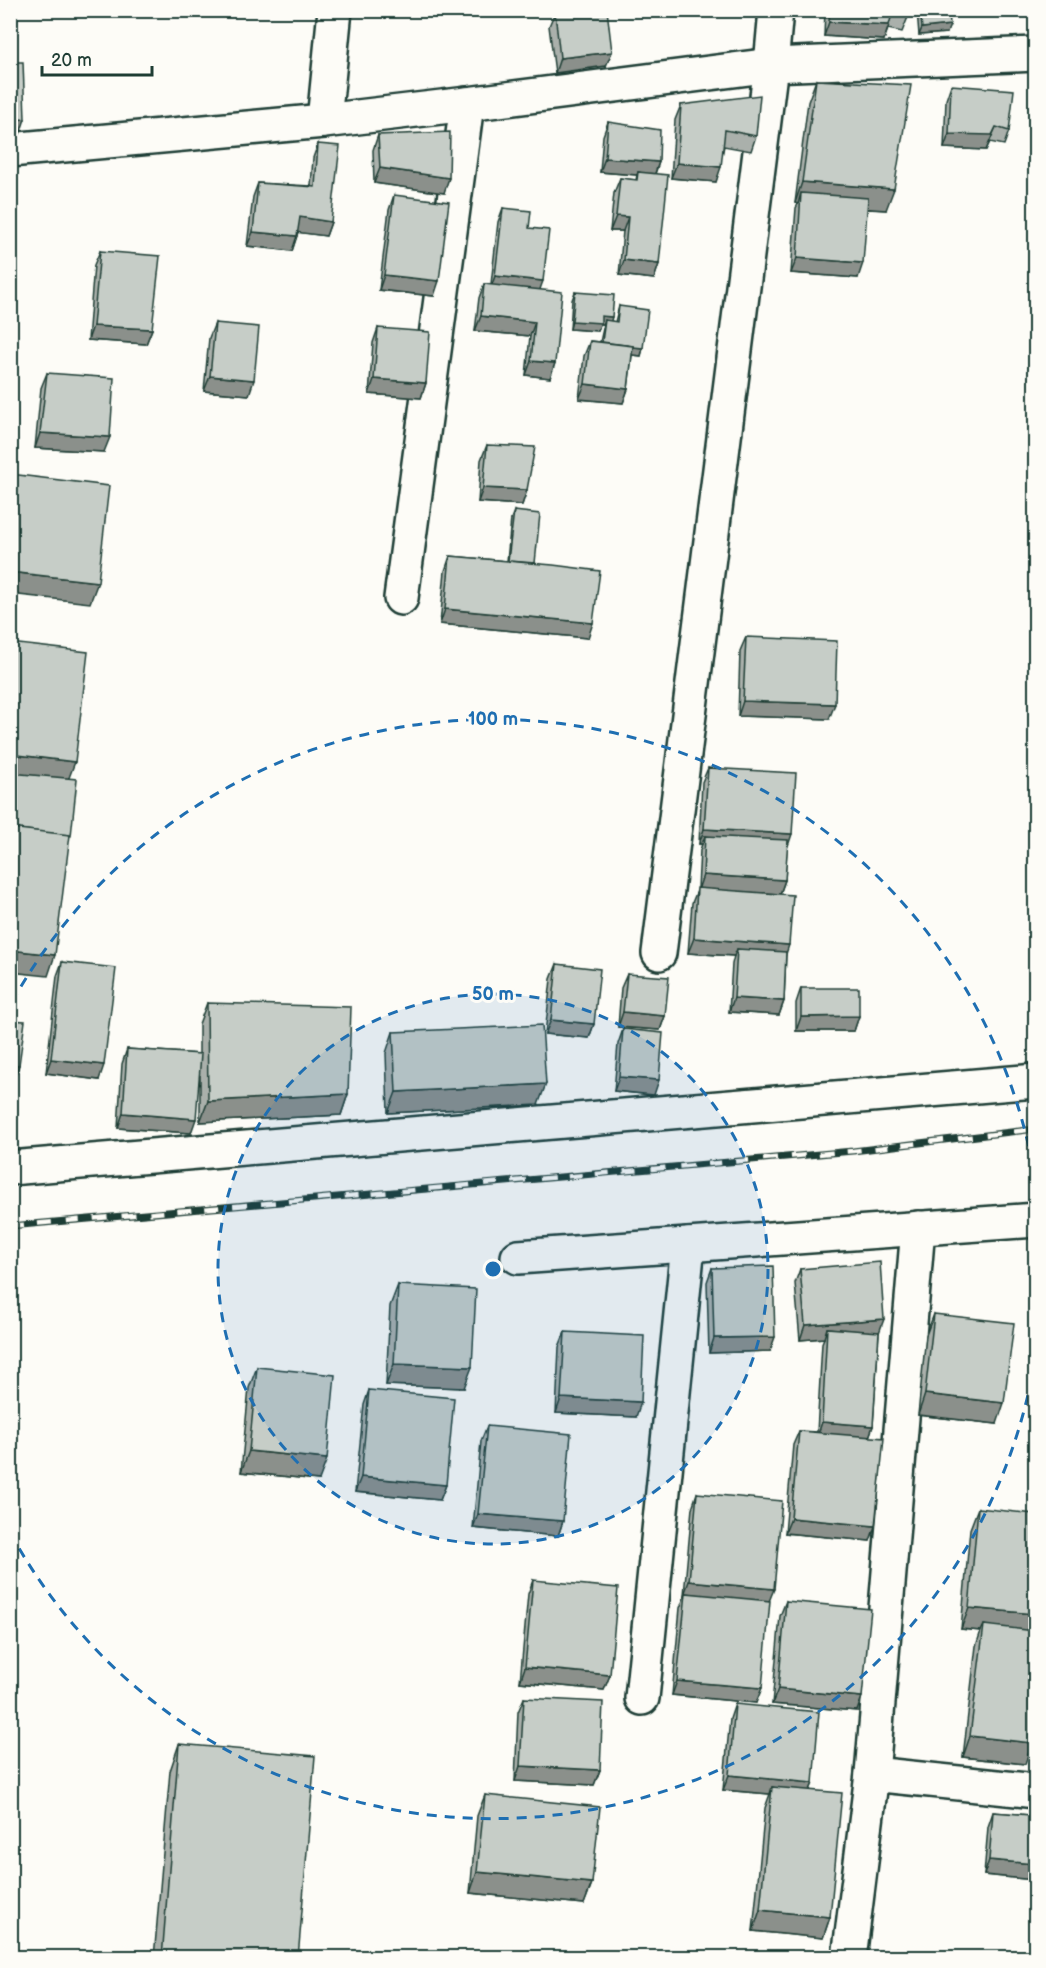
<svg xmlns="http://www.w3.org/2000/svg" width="1046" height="1968" font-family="'Balsamiq Sans',sans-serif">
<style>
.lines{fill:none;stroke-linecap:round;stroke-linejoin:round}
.street-casing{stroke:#1f3d34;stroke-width:38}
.secondary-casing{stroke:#1f3d34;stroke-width:38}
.street{stroke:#fdfcf7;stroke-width:33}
.secondary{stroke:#fdfcf7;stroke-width:33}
.rail-casing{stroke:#1f3d34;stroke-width:7}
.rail{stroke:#fdfcf7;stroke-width:4.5;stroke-dasharray:14;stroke-linecap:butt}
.wall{fill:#aab0ab;stroke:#1f3d34;stroke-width:1.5}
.shaded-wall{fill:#8b908b;stroke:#1f3d34;stroke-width:1.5}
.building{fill:#c6cdc7;stroke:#1f3d34;stroke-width:1.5}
.ring{fill:none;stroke:#1f6fb2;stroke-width:3;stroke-dasharray:10 8}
.centre{fill:#1f6fb2;stroke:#fdfcf7;stroke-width:3}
.ring-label{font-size:18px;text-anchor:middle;font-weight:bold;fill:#1f6fb2;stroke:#fdfcf7;stroke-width:6;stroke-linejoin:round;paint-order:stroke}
</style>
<rect width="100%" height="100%" fill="#fdfcf7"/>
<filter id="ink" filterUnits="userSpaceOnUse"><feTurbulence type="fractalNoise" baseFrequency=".0167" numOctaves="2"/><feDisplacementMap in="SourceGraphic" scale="12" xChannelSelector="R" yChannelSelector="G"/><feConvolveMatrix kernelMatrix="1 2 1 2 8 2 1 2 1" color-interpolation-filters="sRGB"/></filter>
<g filter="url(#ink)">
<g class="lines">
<defs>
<g id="street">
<polyline points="324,121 335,10"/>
<polyline points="401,598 467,104"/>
<polyline points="659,953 771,65 776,10"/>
<polyline points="518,1257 1036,1220"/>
<polyline points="642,1698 688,1245"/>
<polyline points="872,1774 1036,1791"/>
<polyline points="849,1958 872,1774 918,1228"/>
</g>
<g id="secondary">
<polyline points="10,150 324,121 467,104 771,65 1036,54"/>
<polyline points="10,1168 1036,1081"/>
</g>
</defs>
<use href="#street" class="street-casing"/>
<use href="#secondary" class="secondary-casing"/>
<use href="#street" class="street"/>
<use href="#secondary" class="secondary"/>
<defs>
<polyline id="rail" points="10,1226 853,1151 1036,1129"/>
</defs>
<use href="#rail" class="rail-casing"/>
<use href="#rail" class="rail"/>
</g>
<g class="wall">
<polygon points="825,10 908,10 908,17 902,32 888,29 884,40 824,36"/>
<polygon points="917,10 949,10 947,33 919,35"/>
<polygon points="555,12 606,66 555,73 549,26"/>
<polygon points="816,80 886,210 867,209 858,278 791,273 796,208 798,204 795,203 808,102"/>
<polygon points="951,85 1009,131 1004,145 990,142 986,150 944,148 946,100"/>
<polygon points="681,105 756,136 751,151 724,146 716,182 671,178 675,120"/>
<polygon points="608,122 659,162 655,174 659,264 654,279 619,275 623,231 610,231 614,193 620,178 636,180 637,175 600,172 603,136"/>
<polygon points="378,135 444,193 374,183 373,150"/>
<polygon points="318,144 331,222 326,236 298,232 292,251 247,246 253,197 258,183 311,186 313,158"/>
<polygon points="394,195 434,296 379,290 389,210"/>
<polygon points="503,208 529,228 540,290 555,363 550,378 526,375 530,336 475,331 479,298 484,284 491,284 498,222"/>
<polygon points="100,251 152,329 146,344 88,340 94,265"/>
<polygon points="575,292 611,321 615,322 619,306 643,348 641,356 632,355 628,389 623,403 579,399 584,356 590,341 600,342 604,324 600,324 598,331 570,329 572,300"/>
<polygon points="215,323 249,395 204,391 209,338"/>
<polygon points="378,328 426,383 421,398 369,394 373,343"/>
<polygon points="47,373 104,452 35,448 41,388"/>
<polygon points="487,445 527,490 522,505 478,502 481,460"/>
<polygon points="514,511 535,563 588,638 440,624 445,571 450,556 507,561 511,519"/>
<polygon points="746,637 829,719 738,716 740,651"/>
<polygon points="708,768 787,848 785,880 780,894 786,953 784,1001 779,1015 729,1012 732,964 734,956 688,953 692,903 698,888 700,850 702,844 699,844 702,782"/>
<polygon points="62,962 99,1080 46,1073 57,976"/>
<polygon points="557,964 594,1024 589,1038 545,1034 551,979"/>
<polygon points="627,974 665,1016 660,1030 618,1027 621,988"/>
<polygon points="801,988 859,1016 854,1031 796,1031 796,1003"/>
<polygon points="207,1003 348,1094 341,1115 200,1122 200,1075 191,1133 118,1128 122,1064 127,1049 199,1054 199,1024"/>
<polygon points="623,1029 654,1095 614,1091 618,1044"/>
<polygon points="393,1032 538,1105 388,1113 386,1053"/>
<polygon points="712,1268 770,1351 709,1353 707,1282"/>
<polygon points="800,1269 879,1333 873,1426 869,1437 875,1526 870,1541 785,1533 793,1445 799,1431 817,1432 822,1343 824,1338 800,1340 795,1283"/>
<polygon points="398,1285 464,1388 386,1385 390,1306"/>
<polygon points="934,1314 997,1424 918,1415 926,1335"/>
<polygon points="565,1332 636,1417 556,1413 559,1347"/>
<polygon points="257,1367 319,1480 241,1472 249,1388"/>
<polygon points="369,1390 446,1485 440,1500 355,1492 364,1405"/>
<polygon points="487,1426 563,1521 558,1536 473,1528 481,1441"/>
<polygon points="697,1493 769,1601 756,1703 672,1695 680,1608 685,1595 684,1595 692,1508"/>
<polygon points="978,1508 1033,1630 1025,1764 963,1757 976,1646 981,1631 961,1629 970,1529"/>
<polygon points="533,1580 610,1675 604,1690 520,1682 528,1594"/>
<polygon points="786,1601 857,1711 772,1704 780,1616"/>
<polygon points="524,1698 600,1770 594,1785 515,1781 518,1712"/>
<polygon points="735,1704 813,1783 810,1790 830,1917 823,1938 753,1931 765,1808 770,1794 723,1790 730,1719"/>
<polygon points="179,1744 298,1958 154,1958 170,1771"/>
<polygon points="485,1795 592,1883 584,1904 470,1893 477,1816"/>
<polygon points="1035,1805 1035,1880 984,1875 988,1827 993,1812 1030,1815"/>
</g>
<g class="shaded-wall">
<polygon points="621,10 644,10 643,12"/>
<polygon points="953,10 1004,10 1004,12 952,12"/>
<polygon points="829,22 889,25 884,40 824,36"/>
<polygon points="950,25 947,33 919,35 922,28"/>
<polygon points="612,52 606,66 555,73 560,58"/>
<polygon points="25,119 20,134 10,134 10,120"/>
<polygon points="996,127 986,150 944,148 949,134"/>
<polygon points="605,158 659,162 654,176 638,172 637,175 600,172"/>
<polygon points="677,163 721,167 716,182 671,178"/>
<polygon points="380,168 449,178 444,193 374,183"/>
<polygon points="802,182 894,189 886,210 801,204 801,193 798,204 795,203"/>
<polygon points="616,216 628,217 623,231 610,231"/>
<polygon points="300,217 331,222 326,236 294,232"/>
<polygon points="253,232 297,236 292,251 247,246"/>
<polygon points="797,258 863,263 858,278 791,273"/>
<polygon points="624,260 659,264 654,279 619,275"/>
<polygon points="384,275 439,281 434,296 379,290"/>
<polygon points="495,276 543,281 538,295 490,290"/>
<polygon points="481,316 535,322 530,336 475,331"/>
<polygon points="601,316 612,317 610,324 605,320 604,324 600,324 598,331 570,329 572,321"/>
<polygon points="93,326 152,329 146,344 88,340"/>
<polygon points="602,343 643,348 641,356 599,351"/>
<polygon points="531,361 555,363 550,378 526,375"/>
<polygon points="210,376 254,380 249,395 204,391"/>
<polygon points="374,379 426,383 421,398 369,394"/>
<polygon points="585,384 628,389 623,403 579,399"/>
<polygon points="40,433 110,437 104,452 35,448"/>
<polygon points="483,488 527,490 522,505 478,502"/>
<polygon points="10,572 98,582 90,603 10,594"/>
<polygon points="445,609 593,623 588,638 440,624"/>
<polygon points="743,701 835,704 829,719 738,716"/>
<polygon points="10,754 75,762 67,783 10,776"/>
<polygon points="704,829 792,834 787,849 705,836 702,844 699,844"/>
<polygon points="703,875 785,880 780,894 698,890"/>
<polygon points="694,938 789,945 784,960 737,949 734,956 688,953"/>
<polygon points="10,950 55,955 48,976 10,972"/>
<polygon points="734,998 784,1001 779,1015 729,1012"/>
<polygon points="623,1012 665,1016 660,1030 618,1027"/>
<polygon points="859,1016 854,1031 796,1031 801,1017"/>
<polygon points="551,1020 594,1024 589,1038 545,1034"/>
<polygon points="51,1059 104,1065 99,1080 46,1073"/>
<polygon points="10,1064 19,1065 14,1080 10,1079"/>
<polygon points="619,1077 659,1080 654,1095 614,1091"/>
<polygon points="546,1084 538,1105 388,1113 396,1092"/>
<polygon points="348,1094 341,1115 200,1122 208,1101"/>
<polygon points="123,1113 196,1119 191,1133 118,1128"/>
<polygon points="884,1319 879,1333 827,1328 824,1338 800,1340 805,1325"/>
<polygon points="775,1337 770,1351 709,1353 714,1338"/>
<polygon points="394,1364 472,1367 464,1388 386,1385"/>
<polygon points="925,1394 1004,1403 997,1424 918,1415"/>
<polygon points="561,1398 641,1402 636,1417 556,1413"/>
<polygon points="822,1422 873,1426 868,1440 817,1437"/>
<polygon points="249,1451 327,1459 319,1480 241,1472"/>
<polygon points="361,1477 446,1485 440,1500 355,1492"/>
<polygon points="478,1514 563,1521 558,1536 473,1528"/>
<polygon points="791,1518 875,1526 870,1541 785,1533"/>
<polygon points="689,1581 774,1589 768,1604 686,1593 685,1595 684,1595"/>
<polygon points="969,1608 1035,1614 1035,1623 1031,1636 984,1625 981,1631 961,1629"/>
<polygon points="525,1667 610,1675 604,1690 520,1682"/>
<polygon points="677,1681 762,1688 756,1703 672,1695"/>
<polygon points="778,1689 862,1697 857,1711 772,1704"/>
<polygon points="970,1736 1032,1743 1025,1764 963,1757"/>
<polygon points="520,1766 600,1770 594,1785 515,1781"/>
<polygon points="729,1775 813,1783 807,1797 772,1787 770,1794 723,1790"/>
<polygon points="989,1860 1035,1864 1035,1880 984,1875"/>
<polygon points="477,1872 592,1883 584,1904 470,1893"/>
<polygon points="760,1910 830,1917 823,1938 753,1931"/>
</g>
<g class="building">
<polygon points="565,10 607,10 612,52 560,58 555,12"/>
<polygon points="830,10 908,10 908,17 892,14 889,25 829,22"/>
<polygon points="920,10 949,10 950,25 922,28"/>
<polygon points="10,62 23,62 25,119 10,120"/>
<polygon points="816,80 911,85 894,189 802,182"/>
<polygon points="951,85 1014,90 1009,131 996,127 992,135 949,134"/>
<polygon points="760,95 756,136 725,130 721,167 677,163 681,105"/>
<polygon points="608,122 660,130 659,162 605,158"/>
<polygon points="450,132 449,178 380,168 378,135"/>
<polygon points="318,144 340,146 331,222 300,217 297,236 253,232 258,183 315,187"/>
<polygon points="638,172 668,175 659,264 624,260 628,217 616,216 620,178 637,180"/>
<polygon points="801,193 868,198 863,263 797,258"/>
<polygon points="394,195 449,202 439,281 384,275"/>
<polygon points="503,208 531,211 529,228 549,230 543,281 495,276"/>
<polygon points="100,251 160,256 152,329 93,326"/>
<polygon points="484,284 562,292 555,363 531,361 535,322 481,316"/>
<polygon points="575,292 614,295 612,317 601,316 601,323 572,321"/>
<polygon points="619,306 648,310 643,348 633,347 633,346 602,342 605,320 617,322"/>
<polygon points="215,323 259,327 254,380 210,376"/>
<polygon points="378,328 430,332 426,383 374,379"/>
<polygon points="590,341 633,346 628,389 585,384"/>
<polygon points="47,373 114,378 110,437 40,433"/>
<polygon points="487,445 535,447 527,490 483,488"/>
<polygon points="10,474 109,486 98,582 10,572"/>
<polygon points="514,511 540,514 535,563 508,561"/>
<polygon points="450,556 553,565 600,571 593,623 445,609"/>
<polygon points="746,637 837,641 835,704 743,701"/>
<polygon points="10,643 88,652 75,762 10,754"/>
<polygon points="708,768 796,773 792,834 704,829"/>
<polygon points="10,773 77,779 71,836 10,828"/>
<polygon points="10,828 70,835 55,955 10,950"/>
<polygon points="705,836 788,840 785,880 703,875"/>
<polygon points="697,888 793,895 789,945 694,938"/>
<polygon points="737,949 786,952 784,1001 734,998"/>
<polygon points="62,962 116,968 104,1065 51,1059"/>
<polygon points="557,964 600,969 594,1024 551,1020"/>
<polygon points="627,974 669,977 665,1016 623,1012"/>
<polygon points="801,988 859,988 859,1016 801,1017"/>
<polygon points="207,1003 351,1007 348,1094 208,1101"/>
<polygon points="10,1020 25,1021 19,1065 10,1064"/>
<polygon points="542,1025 546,1084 396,1092 393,1032"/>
<polygon points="623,1029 663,1033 659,1080 619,1077"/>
<polygon points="127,1049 201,1054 196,1119 123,1113"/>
<polygon points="880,1262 884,1319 805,1325 800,1269"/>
<polygon points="773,1266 775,1337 714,1338 712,1268"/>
<polygon points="398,1285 476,1289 472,1367 394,1364"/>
<polygon points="934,1314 1014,1323 1004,1403 925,1394"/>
<polygon points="827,1328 879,1332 873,1426 822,1422"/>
<polygon points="565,1332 644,1336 641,1402 561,1398"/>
<polygon points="257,1367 335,1375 327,1459 249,1451"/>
<polygon points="369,1390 454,1398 446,1485 361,1477"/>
<polygon points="487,1426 571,1434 563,1521 478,1514"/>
<polygon points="799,1431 884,1438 875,1526 791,1518"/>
<polygon points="697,1493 782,1501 774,1589 689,1581"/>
<polygon points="978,1508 1035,1514 1035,1614 969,1608"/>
<polygon points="533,1580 618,1588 610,1675 525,1667"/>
<polygon points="686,1593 770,1601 762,1688 677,1681"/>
<polygon points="786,1601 871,1609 862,1697 778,1689"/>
<polygon points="984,1625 1035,1631 1035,1718 1032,1743 970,1736"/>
<polygon points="524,1698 603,1702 600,1770 520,1766"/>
<polygon points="735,1704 819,1712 813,1783 729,1775"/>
<polygon points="179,1744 315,1756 298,1958 162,1958"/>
<polygon points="772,1787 842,1793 830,1917 760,1910"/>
<polygon points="485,1795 600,1807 592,1883 477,1872"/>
<polygon points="1035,1805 1035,1864 989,1860 993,1812 1030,1815"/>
</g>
</g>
<circle cx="493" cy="1269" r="275" fill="#1f6fb2" fill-opacity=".12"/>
<g class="ring">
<circle cx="493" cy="1269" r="275"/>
<path d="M1035 1360A550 550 0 0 1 12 1536M12 1002A550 550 0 0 1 1035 1178"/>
</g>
<circle cx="493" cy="1269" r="9" class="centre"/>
<g class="ring-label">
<text x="493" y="725">100 m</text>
<text x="493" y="1000">50 m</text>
</g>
<rect width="1046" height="1968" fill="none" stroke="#fdfcf7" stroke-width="36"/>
<rect x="18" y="18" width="1010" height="1932" fill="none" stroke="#1f3d34" stroke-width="2" filter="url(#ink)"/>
<path d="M42 66v9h110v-9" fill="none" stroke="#1f3d34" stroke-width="3"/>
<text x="51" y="66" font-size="18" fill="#1f3d34" stroke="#fdfcf7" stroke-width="4.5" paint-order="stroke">20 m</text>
</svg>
